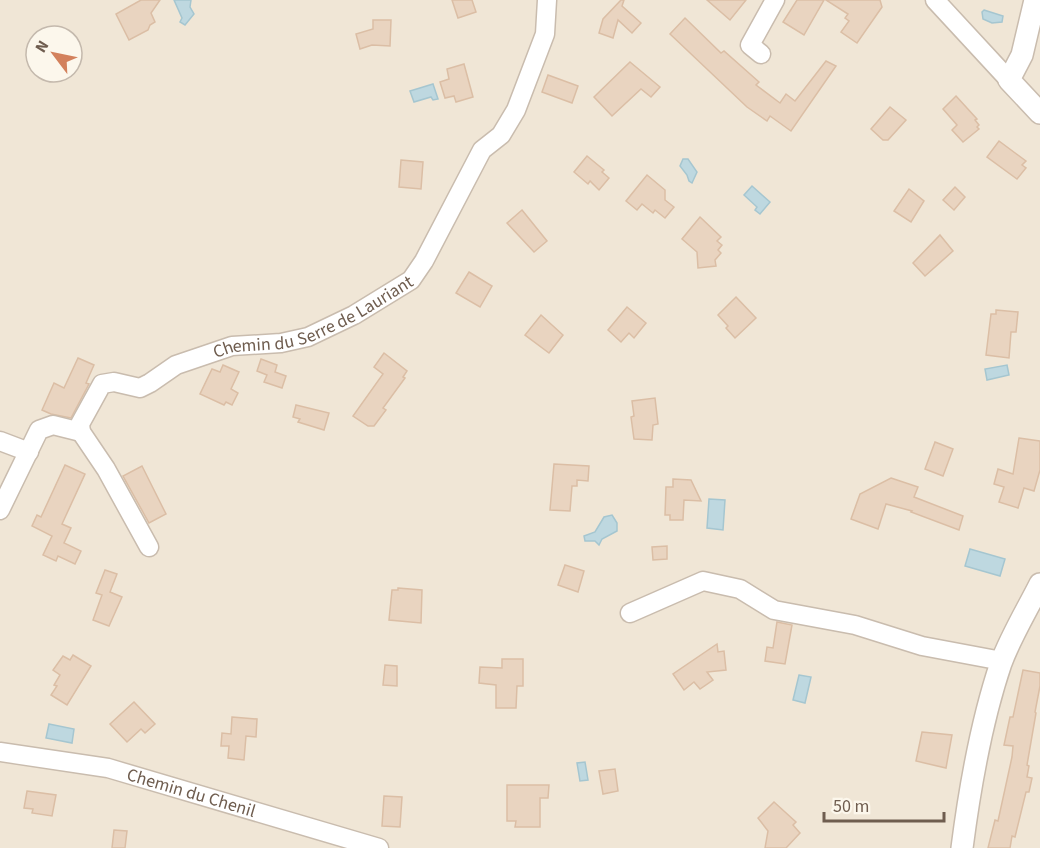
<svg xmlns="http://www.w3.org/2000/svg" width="1040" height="848" font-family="'Source Sans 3',sans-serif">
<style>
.residential{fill:#f0e6d6;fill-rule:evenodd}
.water{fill:#bed8e0;stroke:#a5c6d0;stroke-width:1.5}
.building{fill:#e9d4c0;stroke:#dbbea5;stroke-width:1.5}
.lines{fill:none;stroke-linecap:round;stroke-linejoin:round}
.minor-casing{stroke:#c9bcae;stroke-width:21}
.tertiary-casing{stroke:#c9bcae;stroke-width:24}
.minor{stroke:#fff;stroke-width:18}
.tertiary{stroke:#fff;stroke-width:21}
.labels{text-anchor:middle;stroke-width:4.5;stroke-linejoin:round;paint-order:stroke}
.street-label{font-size:18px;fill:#6f5d4f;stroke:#fcf7ec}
</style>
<rect width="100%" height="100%" fill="#f9f4e7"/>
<path class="residential" d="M0,0H1040V848H0ZM36,36H72V72H36Z"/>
<g class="water">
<polygon points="174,0 191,0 190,7 194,14 185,25 180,22 182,18"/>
<polygon points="984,10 1003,16 1002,22 992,23 983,19 982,12"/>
<polygon points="433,84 438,99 433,100 431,97 414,102 410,91"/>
<polygon points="683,159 688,159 697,172 692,183 689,181 687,175 680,166"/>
<polygon points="752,186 770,202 760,214 755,210 757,207 744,195"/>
<polygon points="1007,365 1009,375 987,380 985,369"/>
<polygon points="709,499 725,500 723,530 707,528"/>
<polygon points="612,515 617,523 617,531 602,539 599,545 595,541 585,541 584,536 595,532 604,517"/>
<polygon points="970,549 1005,559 1000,576 965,566"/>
<polygon points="799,675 811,677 805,703 793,700"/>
<polygon points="49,724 74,729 72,743 46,738"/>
<polygon points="585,762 588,780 580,781 577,763"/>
</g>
<g class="building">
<polygon points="141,0 160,0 151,13 155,22 150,25 148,30 129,40 116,14"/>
<polygon points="452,0 472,0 476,12 458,18"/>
<polygon points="621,0 624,0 622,6 641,23 632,33 618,20 613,38 599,33 603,19"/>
<polygon points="707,0 746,0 730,20"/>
<polygon points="797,0 824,0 804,35 783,22"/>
<polygon points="826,0 880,0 882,7 857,43 841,32 849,21 845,18 848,14"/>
<polygon points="685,18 721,53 724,51 759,82 756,85 780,103 786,94 795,101 826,61 836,66 791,131 770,116 767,121 747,107 670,34"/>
<polygon points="373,20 391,20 390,46 372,45 360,49 356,34 373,29"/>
<polygon points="630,62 660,87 651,97 641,89 612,116 594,97"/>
<polygon points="464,64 473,97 456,102 454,96 445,98 440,82 449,79 447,69"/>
<polygon points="548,75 578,86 572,103 542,92"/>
<polygon points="956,96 977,119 975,120 979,125 977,127 979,129 963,142 952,130 957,125 943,109"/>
<polygon points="890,107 906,120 888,140 883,140 871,129"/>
<polygon points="999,141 1026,161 1022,165 1026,168 1017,179 987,157"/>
<polygon points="587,156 604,170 602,172 609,178 599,190 590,181 588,184 574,172"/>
<polygon points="401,160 423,162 421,189 399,187"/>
<polygon points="647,175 665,190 665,200 674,207 665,218 655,210 653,213 642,204 637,210 626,201"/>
<polygon points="955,187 965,197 954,210 943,200"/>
<polygon points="909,189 924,201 911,222 894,211"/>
<polygon points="522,210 547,241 534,252 507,223"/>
<polygon points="700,217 721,237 717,241 722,245 718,250 721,253 715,260 716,266 698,268 697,252 682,239"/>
<polygon points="940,235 953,251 925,276 913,263"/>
<polygon points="469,272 492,286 480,307 456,293"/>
<polygon points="736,297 756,318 735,338 726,328 728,326 718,315"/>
<polygon points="627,307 646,323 634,338 629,333 621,342 608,330"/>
<polygon points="996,310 1018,312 1016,332 1011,332 1009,358 986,355 991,314 996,314"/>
<polygon points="541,315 563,335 549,353 525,335"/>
<polygon points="384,353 407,371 403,377 405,378 383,408 386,410 374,426 368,426 353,416 383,374 374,367"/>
<polygon points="78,358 94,365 86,383 89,384 71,418 51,414 42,410 54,383 64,388"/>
<polygon points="261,359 277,365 275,372 286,376 282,388 264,382 267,375 257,371"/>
<polygon points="223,365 239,372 231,389 238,393 232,405 226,402 224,405 200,394 212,369 220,372"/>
<polygon points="655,398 658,424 653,425 652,440 634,439 631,417 634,416 632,401"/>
<polygon points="296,405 329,413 324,430 298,422 300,419 293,417"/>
<polygon points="1019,438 1040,441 1040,470 1034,491 1024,488 1018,508 999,502 1004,487 994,484 998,469 1013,474"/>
<polygon points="935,442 953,449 943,476 925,469"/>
<polygon points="554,464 589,466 588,481 577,480 577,486 572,486 570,511 550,510"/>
<polygon points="65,465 85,474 62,524 71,528 64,543 81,551 75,564 58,556 56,561 43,555 52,536 32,526 37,515 41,517"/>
<polygon points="142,466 166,514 149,523 123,476"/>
<polygon points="891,478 918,487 914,497 963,516 959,530 911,512 912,511 886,504 878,529 851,519 860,494"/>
<polygon points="673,479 691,480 701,501 684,500 683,520 670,520 670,515 665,515 666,487 673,487"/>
<polygon points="667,546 667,559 653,560 652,547"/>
<polygon points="565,565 584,571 578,592 558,585"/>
<polygon points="105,570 117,574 110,592 122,597 109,626 93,620 102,595 96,593"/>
<polygon points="398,588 422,590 421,623 389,620 392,590 398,590"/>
<polygon points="777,622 792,625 785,664 765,661 767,647 773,648"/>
<polygon points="717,644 718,652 724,651 726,670 707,672 713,680 700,689 694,682 684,690 673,674"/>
<polygon points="73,655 91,666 67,705 51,695 57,686 54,685 60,675 53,670 63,656 70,660"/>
<polygon points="502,659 523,659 523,686 517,686 516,708 496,708 496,685 479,683 480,667 502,668"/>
<polygon points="385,665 397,666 397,686 383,685"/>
<polygon points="1023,670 1040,673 1040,686 1035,712 1036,713 1027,765 1029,766 1027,777 1032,778 1029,792 1026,792 1015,837 1012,836 1010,848 988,848 995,820 998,821 1012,757 1013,746 1004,745 1010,717 1013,717"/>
<polygon points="134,702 155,724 145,733 141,729 127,742 110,724"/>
<polygon points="232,717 257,719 256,737 246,736 244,760 228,758 229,746 221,746 222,733 231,734"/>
<polygon points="922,732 952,735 946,768 916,761"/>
<polygon points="615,769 618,791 603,794 599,771"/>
<polygon points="507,785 549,785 548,798 540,798 540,827 515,827 516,821 507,821"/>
<polygon points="27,791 56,795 52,816 32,813 33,809 24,808"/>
<polygon points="384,796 402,797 400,827 382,826"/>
<polygon points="774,802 796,822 793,825 800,833 786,848 765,848 768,831 758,818"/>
<polygon points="114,830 127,831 125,848 112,848"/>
</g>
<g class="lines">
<defs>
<g id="minor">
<polyline points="935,0 1009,80"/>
<polyline points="761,54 750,45 775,0"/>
<polyline points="0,441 29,452"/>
<polyline points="0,510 39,430 53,425 81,432"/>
<path id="s1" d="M149,547L106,469L81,432L80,424L102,384L114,382L140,388L150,383L176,365L232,346L281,343L308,337L354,315L411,280L424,261L482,150L501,135L516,110L545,34L547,0"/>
<polyline points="630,613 703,581 740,589 774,610 855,625 922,646 1002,661"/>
<path id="s2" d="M0,752L108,768L379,848"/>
</g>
<g id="tertiary">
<polyline points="1035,0 1022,55 1009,80 1040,113"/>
<path d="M962,848C970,786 981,722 1001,663C1011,636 1027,610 1040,584"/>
</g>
</defs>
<use href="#minor" class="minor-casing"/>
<use href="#tertiary" class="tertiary-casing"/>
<use href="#minor" class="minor"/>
<use href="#tertiary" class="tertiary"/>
</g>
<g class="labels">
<g class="street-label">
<text dy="6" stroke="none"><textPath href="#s1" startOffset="416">Chemin du Serre de Lauriant</textPath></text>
<text dy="6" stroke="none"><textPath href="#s2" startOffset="196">Chemin du Chenil</textPath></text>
</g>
</g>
<g transform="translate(54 54) rotate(302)"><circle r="28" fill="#fcf7ec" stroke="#c4b9ad" stroke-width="1.5"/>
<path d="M0-4.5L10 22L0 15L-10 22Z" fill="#d3815c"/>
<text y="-9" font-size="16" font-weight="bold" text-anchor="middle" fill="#6f5d4f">N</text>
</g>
<path d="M824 812v9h120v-9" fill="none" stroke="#6f5d4f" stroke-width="3"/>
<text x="833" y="812" font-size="18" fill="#6f5d4f" stroke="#fcf7ec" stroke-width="4.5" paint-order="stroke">50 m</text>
</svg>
